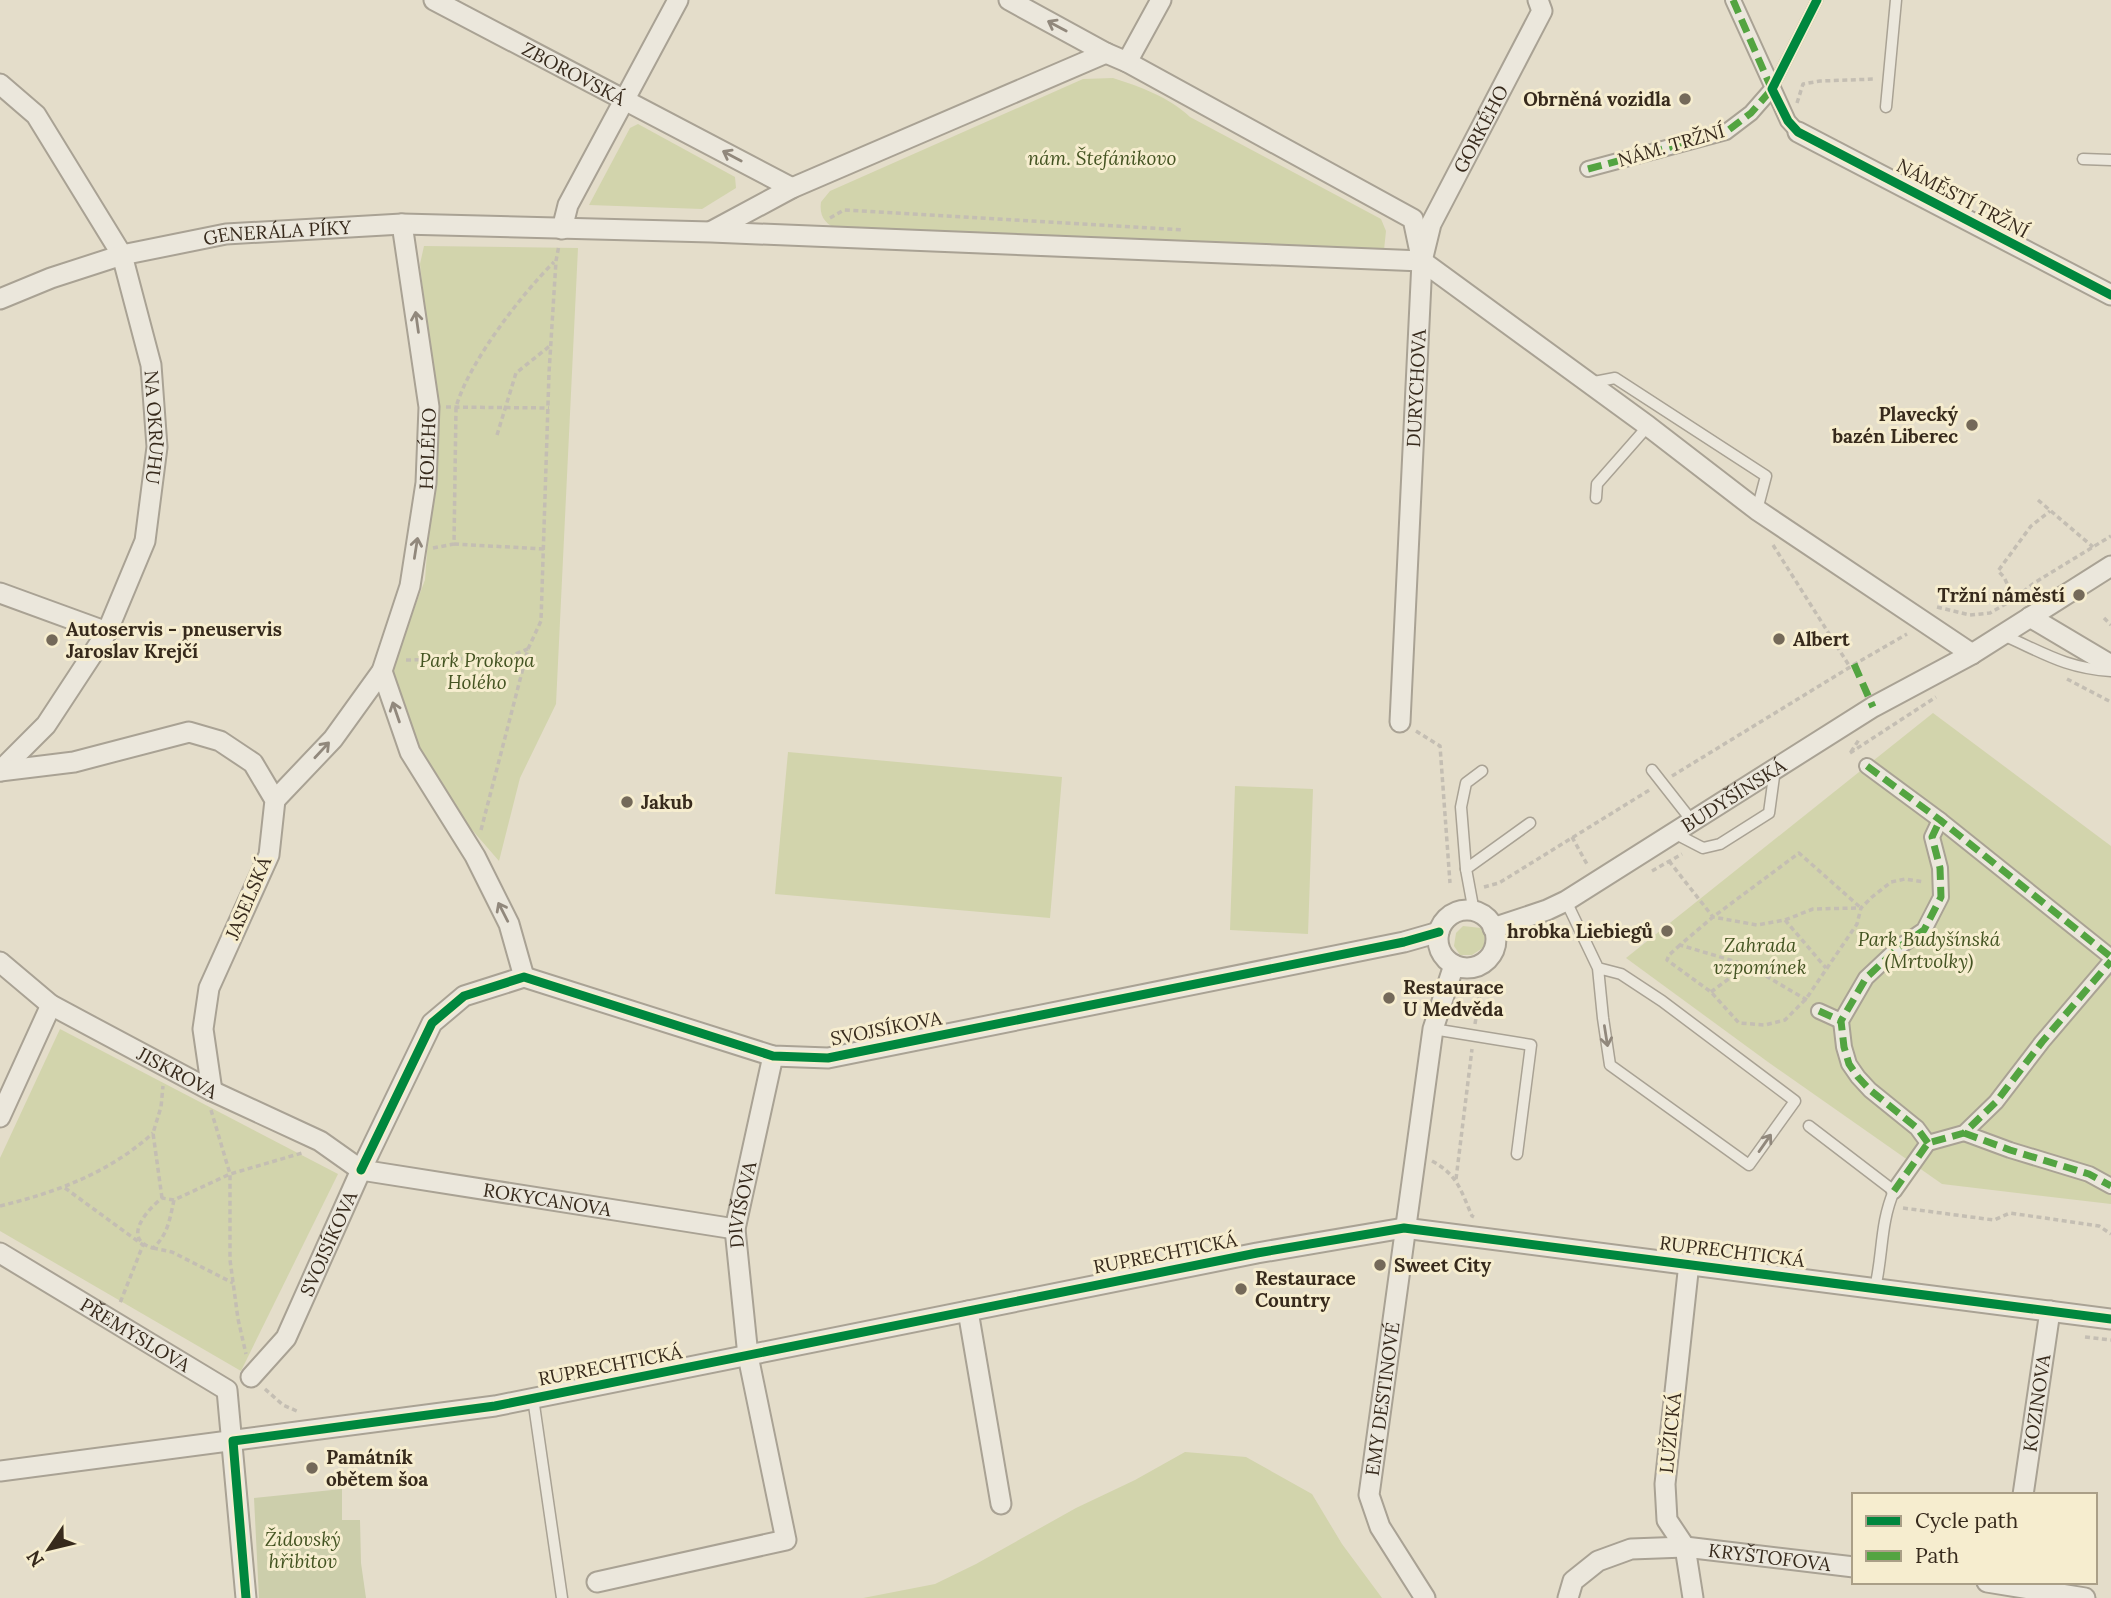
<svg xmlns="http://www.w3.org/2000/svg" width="2111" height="1598" font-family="Lora,serif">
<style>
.green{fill:#d2d4ac}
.cemetery{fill:#ccceab}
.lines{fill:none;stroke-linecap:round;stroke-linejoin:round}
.service-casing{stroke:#a9a294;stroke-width:13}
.pedestrian-casing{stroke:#a9a294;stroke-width:18}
.minor-casing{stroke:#a9a294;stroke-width:23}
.path{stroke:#c4beb3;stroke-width:3.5;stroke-dasharray:5 3.5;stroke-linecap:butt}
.service{stroke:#ebe7dc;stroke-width:10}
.pedestrian{stroke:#ebe7dc;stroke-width:14}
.minor{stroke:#ebe7dc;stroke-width:19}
.quiet{stroke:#53a441;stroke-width:7;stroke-dasharray:14 7;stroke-linecap:butt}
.cycleway-casing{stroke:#f6edcf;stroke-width:13}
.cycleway{stroke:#00873e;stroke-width:9}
.oneway{stroke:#91887c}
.poi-dot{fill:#746959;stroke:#f6edcf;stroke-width:2.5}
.labels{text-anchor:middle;stroke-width:6;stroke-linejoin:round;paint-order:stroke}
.street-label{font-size:19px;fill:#372a1c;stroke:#f6edcf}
.poi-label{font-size:19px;font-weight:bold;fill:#372a1c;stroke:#f6edcf;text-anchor:start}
.park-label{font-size:19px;font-style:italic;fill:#445422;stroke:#f6edcf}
</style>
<rect width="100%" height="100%" fill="#e4ddca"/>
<g class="green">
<path d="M1113,78C1141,87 1169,97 1190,117L1381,219L1386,231L1384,250L839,229C825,225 819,216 821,202L830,191L1083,79Z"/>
<polygon points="638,124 735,177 736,188 702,209 589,205 630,128"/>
<polygon points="424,246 578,248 556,704 520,778 499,861 460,816 417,757 408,712 391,678 394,661 425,580 436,428 435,405 420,264"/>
<polygon points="1933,713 2111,846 2111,1204 1942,1184 1768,1062 1626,958"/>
<polygon points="788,752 1062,777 1050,918 775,894"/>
<polygon points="1235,786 1313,789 1308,934 1230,930"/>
<polygon points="1463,926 1481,928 1485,936 1484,947 1472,955 1460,955 1454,946 1456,933"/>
<polygon points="60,1029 338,1174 241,1371 0,1231 0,1158"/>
<polygon points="1185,1452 1246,1457 1312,1494 1342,1544 1382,1598 863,1598 935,1584 976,1564 1076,1508 1135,1480"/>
</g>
<polygon class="cemetery" points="342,1489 342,1520 360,1520 361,1563 366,1598 259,1598 254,1498"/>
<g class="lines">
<defs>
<g id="service">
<polyline points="1772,89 1817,0"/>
<polyline points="1886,107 1896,0"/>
<polyline points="2083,159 2111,160"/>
<polyline points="1589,383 1615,378 1766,476 1757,510"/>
<polyline points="1596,498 1597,484 1648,426"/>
<path d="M2003,635C2044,653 2065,668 2111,671"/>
<polyline points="1652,770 1692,821"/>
<polyline points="1674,833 1703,848 1720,844 1769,813 1775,769"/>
<polyline points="1466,869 1461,807 1466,783 1482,771"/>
<polyline points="1566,901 1598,968 1603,1018 1610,1065 1749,1165 1795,1101 1662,1001 1621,974 1598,968"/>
<polyline points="1474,912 1466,869 1530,823"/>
<polyline points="1433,1029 1531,1045 1517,1154"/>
<path d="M1809,1126L1894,1191C1880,1223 1883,1255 1875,1288"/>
<polyline points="533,1398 562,1598"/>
</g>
<g id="pedestrian">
<polyline points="1733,0 1788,121 1798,132"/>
<polyline points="1588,169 1726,132 1751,113 1772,89"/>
<polyline points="1867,766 1940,820 2111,957"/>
<polyline points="1819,1011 1841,1021"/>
<polyline points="1964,1133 2010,1150 2089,1174 2111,1186"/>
<polyline points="1928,1143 1917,1128 1870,1090 1858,1077 1849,1064 1844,1047 1841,1021 1866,978 1899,947 1924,930 1941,897 1940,868 1932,837 1940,820"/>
<polyline points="1894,1191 1928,1143 1964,1133 1996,1102 2042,1042 2111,961"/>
</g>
<g id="minor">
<path id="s1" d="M434,0L792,188"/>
<polyline points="1009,0 1106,53 1127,62 1413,219 1421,257"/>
<polyline points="1127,62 1161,0"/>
<path id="s2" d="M0,84L36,115L122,255L151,365L157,447L145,541L107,632L46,725L0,771"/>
<polyline points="1798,132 2111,295"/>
<polyline points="562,229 568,205 678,0"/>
<polyline points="712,231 792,188 1106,53"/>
<polyline points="1422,261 1648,426 1757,510 1972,654"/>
<path id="s3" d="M0,299L51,278L122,255L226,234L402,224L711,232L1422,261"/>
<polyline points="0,593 107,632"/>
<polyline points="2030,617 2111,665"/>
<polyline points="382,671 410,752 475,856 509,924 524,977"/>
<path id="s4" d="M1400,722L1422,261L1431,224L1542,11L1538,0"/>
<polyline points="0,771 74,762 189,732 220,741 253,763 275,800 269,855 209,988 203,1029 212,1091"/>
<path id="s5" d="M275,800L333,739L382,671L410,586L426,483L429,407L402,224"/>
<circle cx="1467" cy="939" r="29"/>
<path id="s6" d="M1493,928L1547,910L1566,901L1873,707L1972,654L2111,566"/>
<path id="s7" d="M0,962L51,1005L212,1091L320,1141L361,1170L735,1229"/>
<polyline points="0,1117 51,1005"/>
<path id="s8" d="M0,1253L227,1390L246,1598"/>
<polyline points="1689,1263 1665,1484 1667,1520 1685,1547 1693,1598"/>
<polyline points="968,1311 1001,1504"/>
<path id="s9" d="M251,1377L286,1338L361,1170L432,1023L464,996L524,977L773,1056L828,1058L1404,942L1439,932"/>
<polyline points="0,1471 495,1406 1257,1253 1404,1228 2111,1319"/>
<path id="s10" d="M2023,1495L2050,1311"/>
<path id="s11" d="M597,1582L786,1540L748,1356L735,1229L773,1056"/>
<polyline points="1987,1582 2085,1598"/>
<path id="s12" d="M1425,1598L1380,1527L1369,1495L1433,1029L1454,965"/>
<path id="s13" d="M1568,1598L1573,1581L1598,1561L1631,1549L1685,1547L1854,1567"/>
</g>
</defs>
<use href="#service" class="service-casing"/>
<use href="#pedestrian" class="pedestrian-casing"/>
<use href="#minor" class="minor-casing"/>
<g class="path">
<polyline points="1797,103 1803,84 1820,81 1876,79"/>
<polyline points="830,218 844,210 1184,230"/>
<polyline points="446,407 549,408"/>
<polyline points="497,435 516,373 551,345"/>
<polyline points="2038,500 2093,547"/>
<polyline points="454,544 544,549"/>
<polyline points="1773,545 1850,667"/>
<path d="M433,548L454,544L456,407C469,362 521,295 554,262"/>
<polyline points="2014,599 2004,577 1998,571 2031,526 2050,511"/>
<polyline points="1937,607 1970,615 1990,613 2014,599 2034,583 2111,536"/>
<polyline points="2104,618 2111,625"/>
<polyline points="406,660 505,658 528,649"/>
<polyline points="2067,679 2111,702"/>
<polyline points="1416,731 1440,746 1450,883"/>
<polyline points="1851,752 1860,738"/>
<polyline points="1850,753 1936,697"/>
<polyline points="1672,776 1860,661 1907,634"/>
<polyline points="481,830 528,649 541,621 549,373 556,261 559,245"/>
<polyline points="1572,837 1588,866"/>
<polyline points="1669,861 1713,917 1757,925 1785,920 1813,909 1858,908"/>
<polyline points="1652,871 1682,854"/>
<polyline points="1484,887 1499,883 1651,789"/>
<polyline points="1785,920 1826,968"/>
<polyline points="1680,945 1669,955 1667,960 1711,992 1739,1023 1765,1025 1785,1020 1806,999 1857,924 1861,908 1872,897 1891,882 1905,879 1924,882"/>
<polyline points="1711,992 1747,965"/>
<polyline points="1807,1000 1747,965 1680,945 1713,917 1799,853 1861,908"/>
<polyline points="1475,1024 1481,987"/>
<polyline points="211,1110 230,1174 230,1260 238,1319 246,1354"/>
<path d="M1432,1161C1458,1175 1461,1191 1472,1216L1474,1217"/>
<polyline points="1456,1179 1472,1049"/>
<polyline points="65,1188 143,1245 120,1303"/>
<polyline points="162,1198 153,1133 161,1107 163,1086"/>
<path d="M174,1200L162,1198C147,1210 121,1239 153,1248C168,1235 170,1218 174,1200L230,1174L302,1153"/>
<path d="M0,1206C57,1192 109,1173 153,1133"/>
<polyline points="1903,1208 1994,1220 2010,1213 2099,1226 2111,1234"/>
<polyline points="153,1248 172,1252 233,1283"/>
<polyline points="2085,1337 2111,1340"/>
<polyline points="265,1389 283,1405 299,1412"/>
</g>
<use href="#service" class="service"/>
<use href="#pedestrian" class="pedestrian"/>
<use href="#minor" class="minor"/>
<g class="quiet">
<polyline points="1733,0 1772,90"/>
<polyline points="1588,169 1726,132 1751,113 1772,89"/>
<polyline points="1854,664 1873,707"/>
<polyline points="1867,766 1940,820 2111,957"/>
<polyline points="1819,1011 1841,1021"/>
<polyline points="1964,1133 2010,1150 2089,1174 2111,1186"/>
<polyline points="1928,1143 1917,1128 1870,1090 1858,1077 1849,1064 1844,1047 1841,1021 1866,978 1899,947 1924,930 1941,897 1940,868 1932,837 1940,820"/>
<polyline points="1894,1191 1928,1143 1964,1133 1996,1102 2042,1042 2111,961"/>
</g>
<defs>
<g id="cycleway">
<polyline points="1817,0 1772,89 1788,121 1798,132 2111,295"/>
<polyline points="361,1170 432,1023 464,996 524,977 773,1056 828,1058 1404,942 1439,932"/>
<polyline points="246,1598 233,1441 495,1406 1257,1253 1404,1228 2111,1319"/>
</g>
</defs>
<use href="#cycleway" class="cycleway-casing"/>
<use href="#cycleway" class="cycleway"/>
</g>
<defs><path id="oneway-shaft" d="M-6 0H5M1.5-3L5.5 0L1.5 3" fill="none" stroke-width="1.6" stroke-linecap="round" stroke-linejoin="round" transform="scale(1.75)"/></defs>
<g class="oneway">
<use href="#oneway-shaft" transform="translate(1057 26) rotate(-152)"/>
<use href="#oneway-shaft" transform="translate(732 156) rotate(-152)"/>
<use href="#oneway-shaft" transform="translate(417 322) rotate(-98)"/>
<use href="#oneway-shaft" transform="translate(416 548) rotate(-81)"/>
<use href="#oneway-shaft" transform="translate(396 712) rotate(-109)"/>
<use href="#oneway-shaft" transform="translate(322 750) rotate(-47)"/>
<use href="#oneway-shaft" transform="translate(503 912) rotate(-117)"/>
<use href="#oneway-shaft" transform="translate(1606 1036) rotate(81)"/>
<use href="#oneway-shaft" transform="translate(1765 1143) rotate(-55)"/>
</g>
<g class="poi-dot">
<circle cx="1685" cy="99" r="7"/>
<circle cx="1972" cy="425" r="7"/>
<circle cx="2079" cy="595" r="7"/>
<circle cx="1779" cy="639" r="7"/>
<circle cx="52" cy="640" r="7"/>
<circle cx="627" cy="802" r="7"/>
<circle cx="1667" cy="931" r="7"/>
<circle cx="1389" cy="998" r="7"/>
<circle cx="1380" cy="1265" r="7"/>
<circle cx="1241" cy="1289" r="7"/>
<circle cx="312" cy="1468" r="7"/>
</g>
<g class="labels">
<g class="street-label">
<text dy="7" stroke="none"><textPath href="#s1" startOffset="158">ZBOROVSKÁ</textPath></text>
<text dy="7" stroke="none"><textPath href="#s4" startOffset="607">GORKÉHO</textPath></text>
<text transform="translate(1671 145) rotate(-16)" y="7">NÁM. TRŽNÍ</text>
<text transform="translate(1963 198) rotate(28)" y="7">NÁMĚSTÍ TRŽNÍ</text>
<text dy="7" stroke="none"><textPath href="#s3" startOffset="287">GENERÁLA PÍKY</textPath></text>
<text dy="7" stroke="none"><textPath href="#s4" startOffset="334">DURYCHOVA</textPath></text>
<text dy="7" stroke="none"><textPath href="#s2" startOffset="388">NA OKRUHU</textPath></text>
<text dy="7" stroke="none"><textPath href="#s5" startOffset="396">HOLÉHO</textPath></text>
<text dy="7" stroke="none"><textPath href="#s6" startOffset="276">BUDYŠÍNSKÁ</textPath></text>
<text transform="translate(248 898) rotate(-67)" y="7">JASELSKÁ</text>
<text transform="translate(886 1028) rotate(-11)" y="7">SVOJSÍKOVA</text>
<text dy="7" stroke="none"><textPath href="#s7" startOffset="210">JISKROVA</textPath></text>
<text dy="7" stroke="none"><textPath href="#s7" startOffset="607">ROKYCANOVA</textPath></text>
<text dy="7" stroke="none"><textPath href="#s11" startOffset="534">DIVIŠOVA</textPath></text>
<text dy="7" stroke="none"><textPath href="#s9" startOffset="156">SVOJSÍKOVA</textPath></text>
<text transform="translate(1732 1251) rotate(7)" y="7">RUPRECHTICKÁ</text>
<text transform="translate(1165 1253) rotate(-11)" y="7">RUPRECHTICKÁ</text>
<text dy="7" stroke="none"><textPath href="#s8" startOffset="158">PŘEMYSLOVA</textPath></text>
<text transform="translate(610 1365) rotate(-11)" y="7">RUPRECHTICKÁ</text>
<text dy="7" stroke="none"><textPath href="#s12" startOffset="215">EMY DESTINOVÉ</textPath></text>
<text dy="7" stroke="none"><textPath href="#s10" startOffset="93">KOZINOVA</textPath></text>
<text transform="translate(1670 1433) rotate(-84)" y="7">LUŽICKÁ</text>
<text dy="7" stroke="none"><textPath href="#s13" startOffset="224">KRYŠTOFOVA</textPath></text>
</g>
<g class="poi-label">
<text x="1671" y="106" text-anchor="end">Obrněná vozidla</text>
<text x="1958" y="421" text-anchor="end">Plavecký<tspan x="1958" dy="22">bazén Liberec</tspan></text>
<text x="2065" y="602" text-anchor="end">Tržní náměstí</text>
<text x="66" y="636">Autoservis - pneuservis<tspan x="66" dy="22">Jaroslav Krejčí</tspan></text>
<text x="1793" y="646">Albert</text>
<text x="641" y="809">Jakub</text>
<text x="1653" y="938" text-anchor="end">hrobka Liebiegů</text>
<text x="1403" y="994">Restaurace<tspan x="1403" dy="22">U Medvěda</tspan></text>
<text x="1394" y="1272">Sweet City</text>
<text x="1255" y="1285">Restaurace<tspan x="1255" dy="22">Country</tspan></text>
<text x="326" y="1464">Památník<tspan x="326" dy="22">obětem šoa</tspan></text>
</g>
<g class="park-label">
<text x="1102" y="165">nám. Štefánikovo</text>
<text x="477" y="667">Park Prokopa<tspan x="477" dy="22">Holého</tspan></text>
<text x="1929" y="946">Park Budyšínská<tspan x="1929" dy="22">(Mrtvolky)</tspan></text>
<text x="1760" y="952">Zahrada<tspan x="1760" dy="22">vzpomínek</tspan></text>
<text x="303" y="1546">Židovský<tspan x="303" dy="22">hřibitov</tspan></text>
</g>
</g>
<rect x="1852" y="1493" width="245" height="91" fill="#f6edcf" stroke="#aa9f87" stroke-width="2"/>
<rect x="1866" y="1516" width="35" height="10" fill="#00873e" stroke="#aa9f87" stroke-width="2"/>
<text x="1915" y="1528" font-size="21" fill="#372a1c">Cycle path</text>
<rect x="1866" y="1551" width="35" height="10" fill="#53a441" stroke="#aa9f87" stroke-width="2"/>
<text x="1915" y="1563" font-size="21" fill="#372a1c">Path</text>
<g transform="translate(49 1549) rotate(235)" stroke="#f6edcf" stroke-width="5" paint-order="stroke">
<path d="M0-5L12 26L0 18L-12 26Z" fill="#372a1c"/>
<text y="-10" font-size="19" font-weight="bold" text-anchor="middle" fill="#372a1c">N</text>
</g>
</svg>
